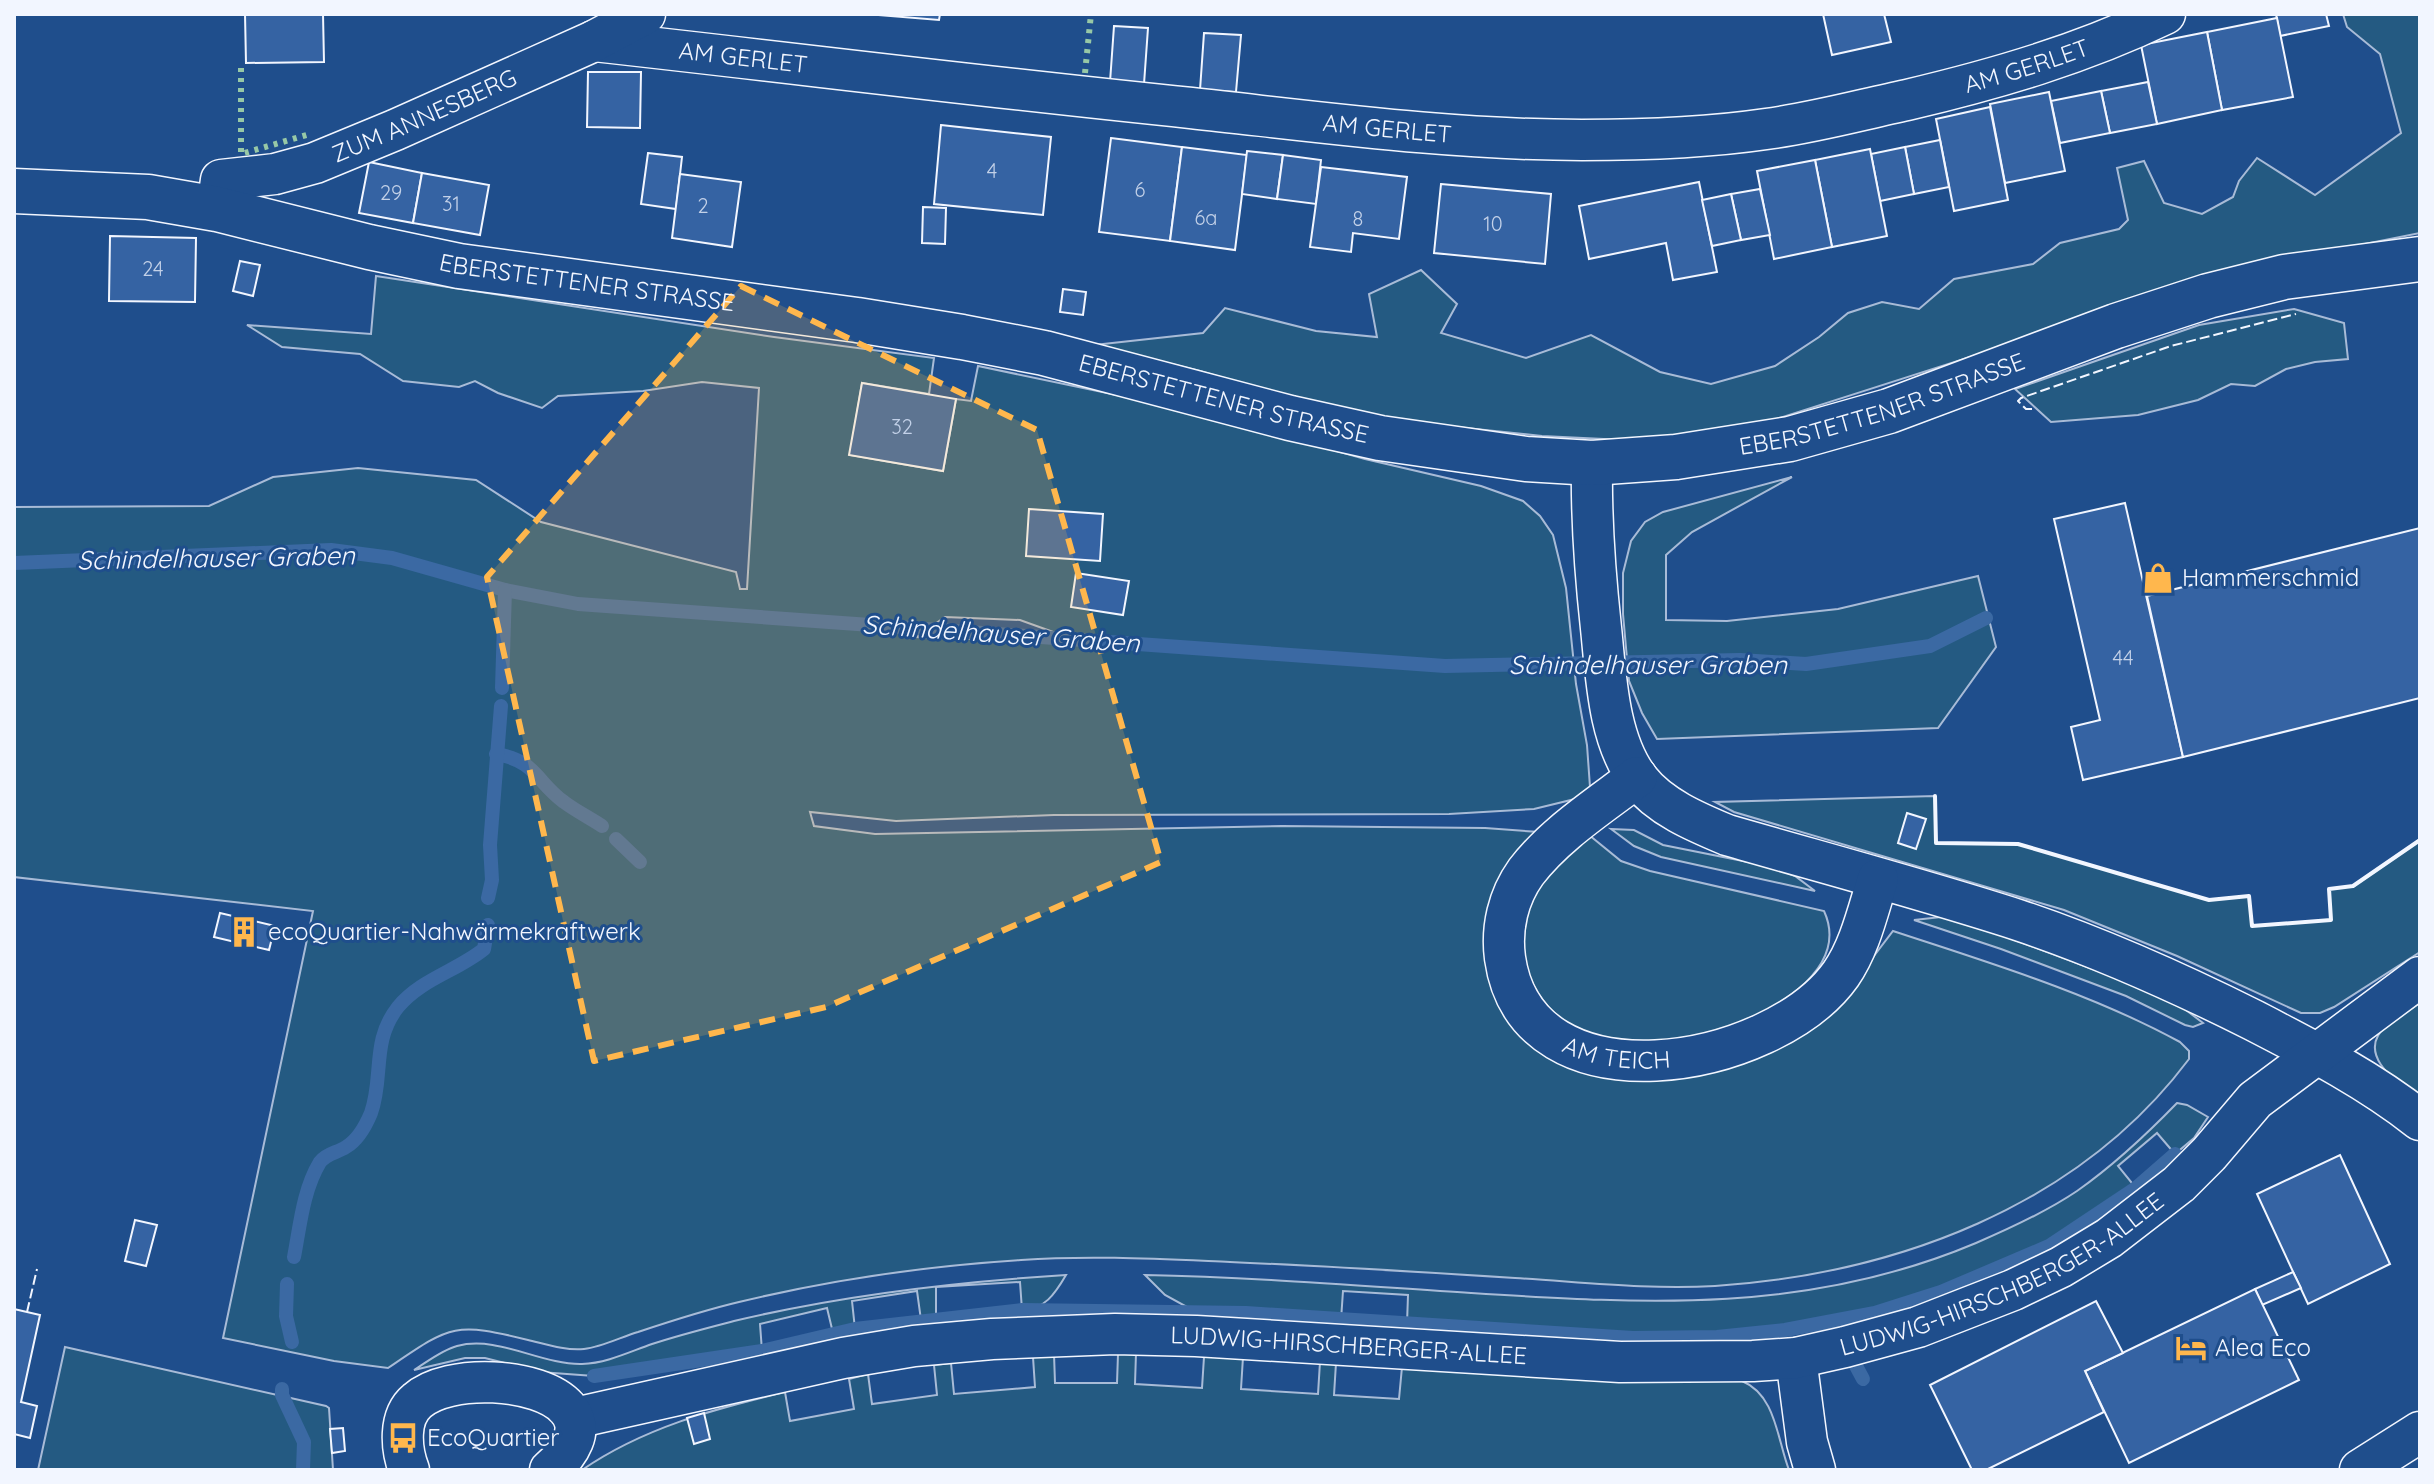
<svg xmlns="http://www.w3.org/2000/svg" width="2434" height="1484" font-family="Quicksand,sans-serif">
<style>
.green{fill:#245a82;stroke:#a8bbd7;stroke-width:2;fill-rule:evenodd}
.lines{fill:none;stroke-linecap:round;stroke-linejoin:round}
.stream{stroke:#3b69a3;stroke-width:14}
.building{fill:#3563a3;stroke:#f2f6ff;stroke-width:2}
.street-casing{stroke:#f2f6ff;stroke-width:43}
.secondary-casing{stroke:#f2f6ff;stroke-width:47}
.street{stroke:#1f4e8c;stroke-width:40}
.secondary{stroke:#1f4e8c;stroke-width:44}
.hedge{stroke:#97c8a6;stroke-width:6;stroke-dasharray:4 6;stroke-linecap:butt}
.fence{stroke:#f2f6ff;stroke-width:2;stroke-dasharray:10 4;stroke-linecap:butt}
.wall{stroke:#f2f6ff;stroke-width:4}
.marked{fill:#ffb74d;fill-opacity:0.2;stroke:#ffb74d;stroke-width:6;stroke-dasharray:16 10;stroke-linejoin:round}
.labels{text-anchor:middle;stroke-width:6;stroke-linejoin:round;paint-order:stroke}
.number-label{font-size:20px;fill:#c3d1e8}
.street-label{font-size:24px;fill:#f2f6ff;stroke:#1f4e8c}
.poi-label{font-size:24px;fill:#f2f6ff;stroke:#1f4e8c;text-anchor:start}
.water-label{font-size:26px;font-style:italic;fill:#f2f6ff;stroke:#1f4e8c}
</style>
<rect width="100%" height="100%" fill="#1f4e8c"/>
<g class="green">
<polygon points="2343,14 2420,14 2420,233 2345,248 2151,299 1764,423 1645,441 1542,436 1408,422 1295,399 1200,371 1094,345 1203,333 1225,308 1316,331 1377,337 1369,294 1421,270 1457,304 1441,333 1526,358 1591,335 1660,372 1711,384 1775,366 1819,337 1848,313 1882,302 1919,309 1954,279 2033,264 2060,243 2119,229 2128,220 2117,168 2144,161 2164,203 2202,214 2233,197 2239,181 2257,158 2315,195 2401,133 2380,54 2347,27"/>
<path d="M376,276L774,337L934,358L929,394L862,383L850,455L943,471L956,399L971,401L978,366L1198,412L1365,459L1481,486L1523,501L1540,516L1553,535L1566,588L1576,684L1587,745L1590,787L1583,797L1534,809L1449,814L1054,815L896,821L810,812L814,826L875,834L1282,826L1485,828L1539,832L1486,938L1603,1074L1845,994L1893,931C1990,963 2090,993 2180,1042L2189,1051V1059C2078,1207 1895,1274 1715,1286C1649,1290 1582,1282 1515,1278C1420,1272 1325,1266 1230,1262C1160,1259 1091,1255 1021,1260C927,1266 830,1280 739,1302C705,1310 671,1321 638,1332C621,1337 602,1347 584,1349C566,1351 545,1344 528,1340C453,1321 450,1326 388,1368L334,1361L223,1338L313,911L14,877V507L209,506L273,477L358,468L476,480L541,522L736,572L740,589H747L759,388L702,382L643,391L558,396L542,408L498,393L475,381L459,387L403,381L360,354L282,347L247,325L371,334ZM945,617L1020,620L1081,642L916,637Z"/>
<polygon points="2294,309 2344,323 2348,359 2315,362 2286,369 2255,386 2231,384 2198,400 2138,415 2051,422 2015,389 2199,325"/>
<polygon points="1792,477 1692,532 1666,555 1666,620 1727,621 1838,609 1978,576 1996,647 1938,728 1657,739 1642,713 1629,681 1623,614 1623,573 1631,541 1645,522 1663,512"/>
<polygon points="1935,796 1936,843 2018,844 2209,900 2249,896 2252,926 2331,920 2329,889 2354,886 2420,840 2420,952 2334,1007 2320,1013 2301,1013 2177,956 2064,910 1734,812 1715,802"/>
<polygon points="1611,829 1634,830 1663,845 1773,867 1795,876 1815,891 1661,857 1634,846"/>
<path d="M1589,835L1621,861L1650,871L1824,911C1852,972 1764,1017 1717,1033C1699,1039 1676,1041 1657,1042C1629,1044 1593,1038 1569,1024C1549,1013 1536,992 1527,972C1514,942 1522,908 1540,880C1550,865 1575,848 1589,835Z"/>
<polygon points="1950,916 2122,980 2182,1007 2203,1023 2193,1027 2185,1025 2126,996 2001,949 1914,920"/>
<path d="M2420,1003V1100C2399,1084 2353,1054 2387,1025C2397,1017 2409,1010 2420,1003Z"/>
<path d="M2177,1103L2187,1105L2208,1117L2194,1138L2175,1154L2157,1133L2118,1166L2136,1188L2049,1246L1941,1292L1832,1323L1717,1337L1633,1338L1407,1324L1408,1295L1343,1291L1341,1320L1196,1312L1165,1295L1145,1275C1254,1277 1362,1286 1471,1293C1648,1304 1808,1314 1976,1243C2011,1228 2046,1212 2077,1191C2114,1165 2146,1135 2177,1103Z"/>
<path d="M1066,1275C1055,1294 1044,1310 1022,1310L1020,1282L936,1287V1319L921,1320L917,1291L852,1301L855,1329L833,1333L827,1308L760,1324L762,1351L594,1376L540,1372L485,1358H465L414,1370C427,1362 442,1350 457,1346C498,1335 541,1365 582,1364C607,1363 629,1352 652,1344C679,1335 707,1328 734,1321C843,1295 954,1282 1066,1275Z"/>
<polygon points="65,1347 326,1406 329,1408 333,1470 38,1470"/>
<path d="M1136,1353L1135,1384L1202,1388L1204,1357H1243L1241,1389L1318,1394L1320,1362L1336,1363L1334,1395L1399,1399L1402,1367L1742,1381C1776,1395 1777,1439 1789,1470H582C643,1428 714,1409 785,1392L790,1421L854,1409L849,1379L868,1374L872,1404L937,1395L934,1365L951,1363L954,1394L1035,1387L1033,1357L1054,1354L1055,1383H1117L1118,1354Z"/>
</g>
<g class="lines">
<g class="stream">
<polyline points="14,563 331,550 392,558 505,590 578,604 1445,666 1740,660 1806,664 1930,646 1986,618"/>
<polyline points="502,688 505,590"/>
<path d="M496,754C537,761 536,782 564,802C576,811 590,818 602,826"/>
<polyline points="616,839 640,862"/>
<polyline points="488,898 492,880 490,845 501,706"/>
<path d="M294,1257C300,1226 303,1190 320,1162C327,1153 337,1153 346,1147C358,1140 366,1125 371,1113C384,1076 371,1041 398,1007C421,979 457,971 484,949L488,925"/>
<polyline points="287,1284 286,1316 292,1342"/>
<polyline points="1848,1351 1863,1379"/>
<polyline points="594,1376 762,1351 855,1329 1022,1310 1246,1313 1633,1338 1717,1337 1785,1330 1875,1313 1941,1292 2049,1246 2136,1188 2175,1154"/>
<polyline points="282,1389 282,1395 304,1442 303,1470"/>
</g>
</g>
<g class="building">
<polygon points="245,14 323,14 324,62 246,63"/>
<polygon points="866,14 940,14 939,20"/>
<polygon points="1823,14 1884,14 1891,42 1832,55"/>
<polygon points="2276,14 2326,14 2329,26 2280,36"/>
<polygon points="2277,18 2293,97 2222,110 2207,32"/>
<polygon points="1114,26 1148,28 1144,84 1110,82"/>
<polygon points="2207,32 2222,110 2157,124 2141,45"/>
<polygon points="1204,33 1241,35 1236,92 1200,90"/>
<polygon points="588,72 641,72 640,128 587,127"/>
<polygon points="2148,82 2157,124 2110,133 2101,91"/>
<polygon points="2101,91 2110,133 2060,143 2051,101"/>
<polygon points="2049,92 2065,171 2005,183 1990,104"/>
<polygon points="1990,107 2008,200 1954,211 1936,119"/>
<polygon points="941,125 1051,137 1043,215 934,204"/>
<polygon points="1111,138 1182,147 1170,241 1099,232"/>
<polygon points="1940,140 1949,187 1914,194 1905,147"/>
<polygon points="1182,147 1247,155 1235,250 1170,241"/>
<polygon points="1905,147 1914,194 1880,201 1871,154"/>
<polygon points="1870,149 1887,236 1832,247 1815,160"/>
<polygon points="1247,151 1283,155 1277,199 1242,194"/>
<polygon points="648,153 682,157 676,209 641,204"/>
<polygon points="1283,155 1321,160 1316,204 1277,199"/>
<polygon points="1815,160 1832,247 1774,259 1757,171"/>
<polygon points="369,162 422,173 413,223 359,213"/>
<polygon points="1321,167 1407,177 1399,239 1353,233 1351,252 1310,247"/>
<polygon points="422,173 489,185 480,235 413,223"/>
<polygon points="680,174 741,182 732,247 672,238"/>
<polygon points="1699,182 1717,272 1673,280 1666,243 1589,259 1579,206"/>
<polygon points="1441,184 1551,194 1545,264 1434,253"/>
<polygon points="1760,189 1770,235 1741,240 1731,194"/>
<polygon points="1731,194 1741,240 1712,246 1702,200"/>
<polygon points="923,207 946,208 945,244 922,243"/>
<polygon points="110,236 196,238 195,302 109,301"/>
<polygon points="240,261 260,265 253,296 233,291"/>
<polygon points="1063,289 1086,292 1083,315 1060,312"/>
<polygon points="862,383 956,399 943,471 849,455"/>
<polygon points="2125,503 2183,757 2083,780 2071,727 2100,720 2054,519"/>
<polygon points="1029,509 1103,514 1100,561 1026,556"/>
<polygon points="2420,528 2420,698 2183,757 2147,596"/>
<polygon points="1076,573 1129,581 1123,615 1071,607"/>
<polygon points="1907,813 1926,819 1916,849 1898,843"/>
<polygon points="220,913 275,926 269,950 214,937"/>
<polygon points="2340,1155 2390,1264 2308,1304 2257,1194"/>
<polygon points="135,1220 157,1225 146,1266 125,1261"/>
<polygon points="2293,1272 2301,1288 2262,1305 2255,1289"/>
<polygon points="2255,1289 2299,1380 2129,1463 2085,1371"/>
<polygon points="2096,1301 2123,1353 2085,1371 2104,1412 1986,1470 1972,1470 1930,1385"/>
<polygon points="14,1309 40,1315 21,1402 37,1406 30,1438 14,1434"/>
<polygon points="704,1413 710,1439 694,1444 687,1418"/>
<polygon points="343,1428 345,1451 332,1453 330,1429"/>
</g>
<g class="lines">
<defs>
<g id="street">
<path id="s1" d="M594,41C793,63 992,88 1191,108C1321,122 1452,140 1582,140C1643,140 1705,138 1766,129C1813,123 1860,110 1907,100C1996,79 2082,54 2165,14"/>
<path id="s2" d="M217,209L221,180L275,174L315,163L395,130L594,41L645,14"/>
<path d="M1592,463C1591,518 1595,573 1601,628C1606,676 1608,740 1639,780C1660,807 1696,822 1727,835C1824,863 1922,889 2018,920C2099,947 2177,982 2253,1020C2311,1050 2368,1079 2420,1120"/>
<path id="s3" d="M1637,777C1599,806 1555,834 1526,872C1508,897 1501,928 1505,958C1527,1114 1773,1070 1841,974C1860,947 1868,910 1878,879"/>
<polyline points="1796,1358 1807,1442 1815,1470"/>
<path id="s4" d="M575,1418L843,1358L914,1346L992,1339L1115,1334L1196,1336L1620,1362L1753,1361L1796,1358L1845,1347L1918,1327L2013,1290L2061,1267L2109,1238L2179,1184L2209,1154L2255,1100L2420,977"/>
<path d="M409,1470C401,1449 398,1417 417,1401C448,1373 540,1377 567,1408C587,1429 568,1455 550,1470"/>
<polyline points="2360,1470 2420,1432"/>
</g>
<g id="secondary">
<path id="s5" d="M14,191L148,197L217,209L369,247L459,266L857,320L962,337L1044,353L1290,418L1380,438L1526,459L1592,463L1676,457L1790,439L1889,411L2116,326L2208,296L2284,277L2420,259"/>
</g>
</defs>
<use href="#street" class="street-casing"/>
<use href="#secondary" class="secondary-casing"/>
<use href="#street" class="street"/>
<use href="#secondary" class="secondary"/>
<g class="hedge">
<polyline points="241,68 241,154 310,134"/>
<polyline points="1085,73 1091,14"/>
</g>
<g class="fence">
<polyline points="2032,409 2026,409 2018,401 2021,398 2171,346 2296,314"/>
<polyline points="27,1312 37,1269"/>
</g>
<polyline class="wall" points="1935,796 1936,843 2018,844 2209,900 2249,896 2252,926 2331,920 2329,889 2353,886 2420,840"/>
</g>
<path class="marked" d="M741,286L1037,430L1161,862L826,1007L594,1061L487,577Z"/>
<defs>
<symbol id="shop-bare" viewBox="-9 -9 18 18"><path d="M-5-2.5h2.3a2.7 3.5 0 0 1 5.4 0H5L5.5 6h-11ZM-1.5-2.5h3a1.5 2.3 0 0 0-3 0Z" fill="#ffb74d" stroke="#1f4e8c" stroke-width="2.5" paint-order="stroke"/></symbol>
<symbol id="building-bare" viewBox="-9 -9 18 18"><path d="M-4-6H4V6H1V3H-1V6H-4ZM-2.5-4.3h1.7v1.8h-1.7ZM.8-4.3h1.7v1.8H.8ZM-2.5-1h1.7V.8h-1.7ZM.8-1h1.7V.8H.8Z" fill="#ffb74d" stroke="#1f4e8c" stroke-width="2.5" paint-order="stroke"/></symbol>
<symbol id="hotel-bare" viewBox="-9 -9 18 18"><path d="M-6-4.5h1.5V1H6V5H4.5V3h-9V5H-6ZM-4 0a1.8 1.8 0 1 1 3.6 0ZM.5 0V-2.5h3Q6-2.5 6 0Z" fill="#ffb74d" stroke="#1f4e8c" stroke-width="2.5" paint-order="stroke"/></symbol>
<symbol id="bus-bare" viewBox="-9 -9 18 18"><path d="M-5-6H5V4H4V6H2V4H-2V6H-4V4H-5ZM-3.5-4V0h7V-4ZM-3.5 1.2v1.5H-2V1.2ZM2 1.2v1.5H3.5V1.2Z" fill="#ffb74d" stroke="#1f4e8c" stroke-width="2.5" paint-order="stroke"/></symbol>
</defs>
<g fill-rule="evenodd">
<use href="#shop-bare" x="2136" y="556" width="44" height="44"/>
<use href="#building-bare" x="222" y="910" width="44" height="44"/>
<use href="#hotel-bare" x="2169" y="1326" width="44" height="44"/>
<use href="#bus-bare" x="381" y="1416" width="44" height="44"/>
</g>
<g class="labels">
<g class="number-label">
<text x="992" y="178">4</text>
<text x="1140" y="197">6</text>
<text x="391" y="200">29</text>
<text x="451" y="211">31</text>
<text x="703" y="213">2</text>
<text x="1206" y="225">6a</text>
<text x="1358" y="226">8</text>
<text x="1493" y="231">10</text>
<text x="153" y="276">24</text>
<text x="902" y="434">32</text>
<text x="2123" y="665">44</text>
</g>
<g class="street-label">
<text dy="8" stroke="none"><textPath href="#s1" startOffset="150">AM GERLET</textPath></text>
<text dy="8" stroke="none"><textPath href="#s1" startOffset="1446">AM GERLET</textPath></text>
<text dy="8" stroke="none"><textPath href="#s2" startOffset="244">ZUM ANNESBERG</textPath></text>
<text dy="8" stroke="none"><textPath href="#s1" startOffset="798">AM GERLET</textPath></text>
<text dy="8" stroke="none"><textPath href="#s5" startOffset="582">EBERSTETTENER STRASSE</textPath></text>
<text dy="8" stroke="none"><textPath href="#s5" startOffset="1230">EBERSTETTENER STRASSE</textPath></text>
<text dy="8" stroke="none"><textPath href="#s5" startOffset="1902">EBERSTETTENER STRASSE</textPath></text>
<text dy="8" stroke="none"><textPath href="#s3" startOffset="400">AM TEICH</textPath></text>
<text dy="8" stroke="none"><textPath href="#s4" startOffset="1454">LUDWIG-HIRSCHBERGER-ALLEE</textPath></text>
<text dy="8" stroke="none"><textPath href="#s4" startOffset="782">LUDWIG-HIRSCHBERGER-ALLEE</textPath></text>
</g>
<g class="poi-label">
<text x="2182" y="586">Hammerschmid</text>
<text x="268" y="940">ecoQuartier-Nahwärmekraftwerk</text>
<text x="2215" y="1356">Alea Eco</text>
<text x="427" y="1446">EcoQuartier</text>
</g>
<g class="water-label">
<text transform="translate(216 558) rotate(-1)" y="9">Schindelhauser Graben</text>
<text transform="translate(1001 634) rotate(4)" y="9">Schindelhauser Graben</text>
<text x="1648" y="674">Schindelhauser Graben</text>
</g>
</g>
<rect width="2434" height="1484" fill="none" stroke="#f2f6ff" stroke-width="32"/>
</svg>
